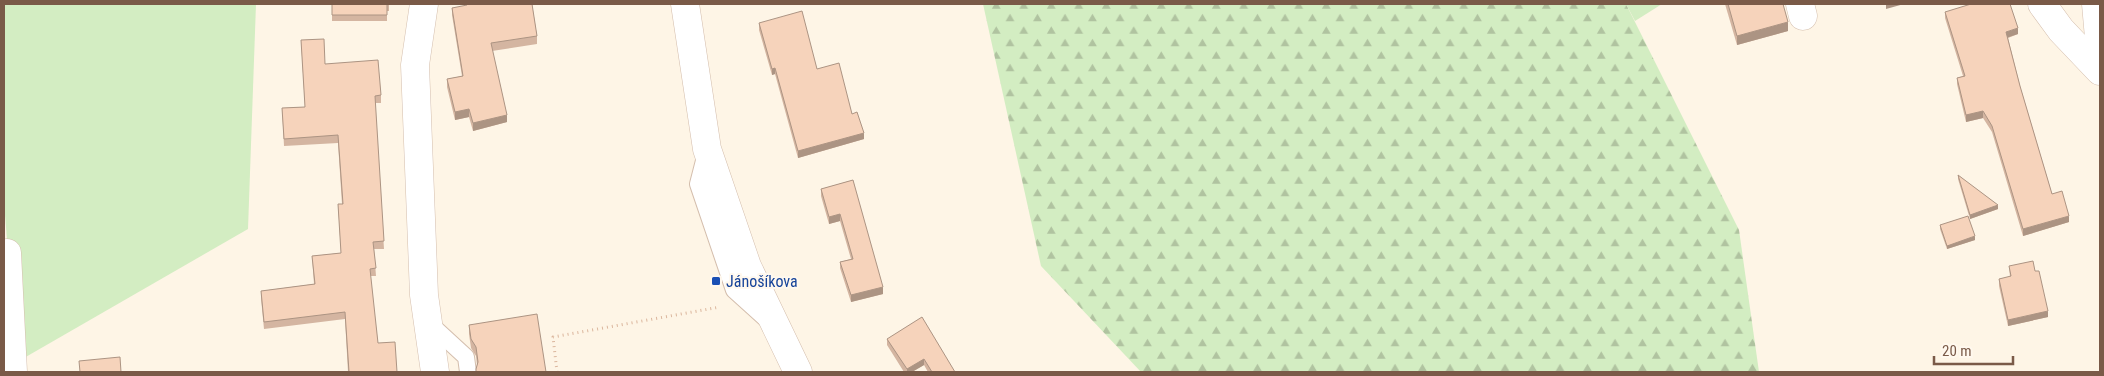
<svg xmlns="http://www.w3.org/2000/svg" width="2104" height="376" font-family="'Roboto Condensed',sans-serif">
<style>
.forest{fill:url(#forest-firs)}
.garden{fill:#d3edc2}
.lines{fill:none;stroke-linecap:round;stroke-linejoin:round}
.service-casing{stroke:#d4bead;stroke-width:18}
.minor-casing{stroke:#d4bead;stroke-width:29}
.path{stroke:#dbb69d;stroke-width:3;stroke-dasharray:1 4;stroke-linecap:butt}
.service{stroke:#fff;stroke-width:16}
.minor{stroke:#fff;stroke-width:28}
.wall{fill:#d4b5a1}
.shaded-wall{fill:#ac9483}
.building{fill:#f6d3bb;stroke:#ac9483}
.transit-dot{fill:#1a4fb4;stroke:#fff8ee;stroke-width:2}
.labels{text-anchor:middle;stroke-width:4;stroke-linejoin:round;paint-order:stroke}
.transit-label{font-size:16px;fill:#164399;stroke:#fff8ee;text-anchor:start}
</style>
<defs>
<pattern id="forest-firs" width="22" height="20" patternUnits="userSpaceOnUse" patternTransform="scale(1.25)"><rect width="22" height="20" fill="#d3edc2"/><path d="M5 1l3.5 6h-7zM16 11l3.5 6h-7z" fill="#b0c3a0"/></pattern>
</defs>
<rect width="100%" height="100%" fill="#fef5e6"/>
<polygon class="forest" points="983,4 1626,4 1739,230 1759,372 1141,372 1041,266"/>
<g class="garden">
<polygon points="4,4 256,4 248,229 17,362 4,203"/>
<polygon points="1626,4 1662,4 1635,21"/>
</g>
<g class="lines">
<defs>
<g id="service">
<polyline points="706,153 698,184 734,290 765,318"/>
<polyline points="429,323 466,357 468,372"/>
</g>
<g id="minor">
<polyline points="424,4 415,65 424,295 435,372"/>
<polyline points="685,4 707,149 747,266 798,372"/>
<polyline points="1800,4 1803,16"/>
<polyline points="2042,4 2061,30 2100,71"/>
<polyline points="2096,4 2100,49"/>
<polyline points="7,253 13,372"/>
</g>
</defs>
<use href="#service" class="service-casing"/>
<use href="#minor" class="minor-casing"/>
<polyline class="path" points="557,372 553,337 720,307"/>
<use href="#service" class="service"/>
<use href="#minor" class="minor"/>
</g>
<g class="wall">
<polygon points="332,4 389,4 389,11 387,11 387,21 332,21"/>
<polygon points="466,4 532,4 537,36 537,44 492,51 507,122 473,131 469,117 455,120 447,87 447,79 462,76 452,15 452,8 466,6"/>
<polygon points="1725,4 1783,4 1788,31 1737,45"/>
<polygon points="1945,12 2018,34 2008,38 2020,86 2052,194 2069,222 2023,236 1992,132 1983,118 1966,122 1957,84 1957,78 1963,76 1945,18"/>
<polygon points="759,23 817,69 852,114 864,139 798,158 775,74 772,75 759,30"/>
<polygon points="301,40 325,64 381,95 381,103 375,103 384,249 374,249 376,276 370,276 378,343 397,372 348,372 345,319 264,329 261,298 261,291 314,284 312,256 341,253 338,204 342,204 338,143 284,146 282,108 305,107"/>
<polygon points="1958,175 1998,209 1970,219 1958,179"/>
<polygon points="853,180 883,294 851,302 840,268 840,262 851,259 840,221 829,224 821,196 821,189"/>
<polygon points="1940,225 1975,240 1947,249 1940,229"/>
<polygon points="2009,266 2035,271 2048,317 2008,326 1999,286 1999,279 2010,277"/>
<polygon points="469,325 546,372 476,372 477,365 476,356 471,348 469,334"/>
<polygon points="887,339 955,372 928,372 924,365 912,372 904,372 887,345"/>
</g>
<g class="shaded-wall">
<polygon points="1886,4 1904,4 1886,9"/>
<polygon points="1788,22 1788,31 1737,45 1737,36"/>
<polygon points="2018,28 2018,34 2006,38 2006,32"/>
<polygon points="775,68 775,74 772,75 772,69"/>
<polygon points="469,109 469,117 455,120 455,112"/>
<polygon points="1983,111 1983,118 1966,122 1966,115"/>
<polygon points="507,115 507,122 473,131 473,123"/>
<polygon points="864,133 864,139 798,158 798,151"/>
<polygon points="1998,205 1998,209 1970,219 1970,215"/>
<polygon points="840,214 840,221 829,224 829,217"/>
<polygon points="2069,216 2069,222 2023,236 2023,229"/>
<polygon points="1975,236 1975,240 1947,249 1947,246"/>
<polygon points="883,287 883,294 851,302 851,295"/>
<polygon points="2048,311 2048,317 2008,326 2008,320"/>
<polygon points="924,359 924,365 912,372 907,372 907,369"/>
</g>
<g class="building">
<polygon points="332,4 389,4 387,4 387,15 332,15"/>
<polygon points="467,4 532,4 537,36 491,43 507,115 473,123 469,109 455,112 447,79 463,76 452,8 467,5"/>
<polygon points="1728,4 1783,4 1788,22 1737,36"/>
<polygon points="1971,4 2010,4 2018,28 2006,32 2020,86 2052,194 2062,191 2069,216 2023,229 1992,126 1983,111 1966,115 1957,78 1965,76 1945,12"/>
<polygon points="802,11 817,69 839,63 852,114 857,112 864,133 798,151 775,68 772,69 759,23"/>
<polygon points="324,39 325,64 378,60 381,95 375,96 384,241 373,242 376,268 370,269 378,343 395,342 397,372 349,372 345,312 264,322 261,291 315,284 312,256 341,253 338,204 343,204 338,135 284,139 282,108 305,107 301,40"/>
<polygon points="1958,175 1998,205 1970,215"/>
<polygon points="853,180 883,287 851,295 840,262 853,259 840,214 829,217 821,189"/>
<polygon points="1968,216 1975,236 1947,246 1940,225"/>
<polygon points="2033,261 2035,271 2039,271 2048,311 2008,320 1999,279 2011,276 2009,266"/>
<polygon points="537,314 546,372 476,372 476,369 478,362 476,347 471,339 469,325"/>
<polygon points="922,317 955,372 932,372 924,359 907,369 887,339"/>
<polygon points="120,357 121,372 80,372 79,361"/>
</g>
<rect class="transit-dot" x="711" y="276" width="10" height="10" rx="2.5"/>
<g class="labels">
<g class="transit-label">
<text x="726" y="287">Jánošíkova</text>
</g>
</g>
<rect width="2104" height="376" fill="none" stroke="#7a5a48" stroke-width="10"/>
<path d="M1934 356v8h79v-8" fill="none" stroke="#7a5a48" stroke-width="2.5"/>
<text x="1942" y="356" font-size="15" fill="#7a5a48" stroke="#fff8ee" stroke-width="4" paint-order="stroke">20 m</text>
</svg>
